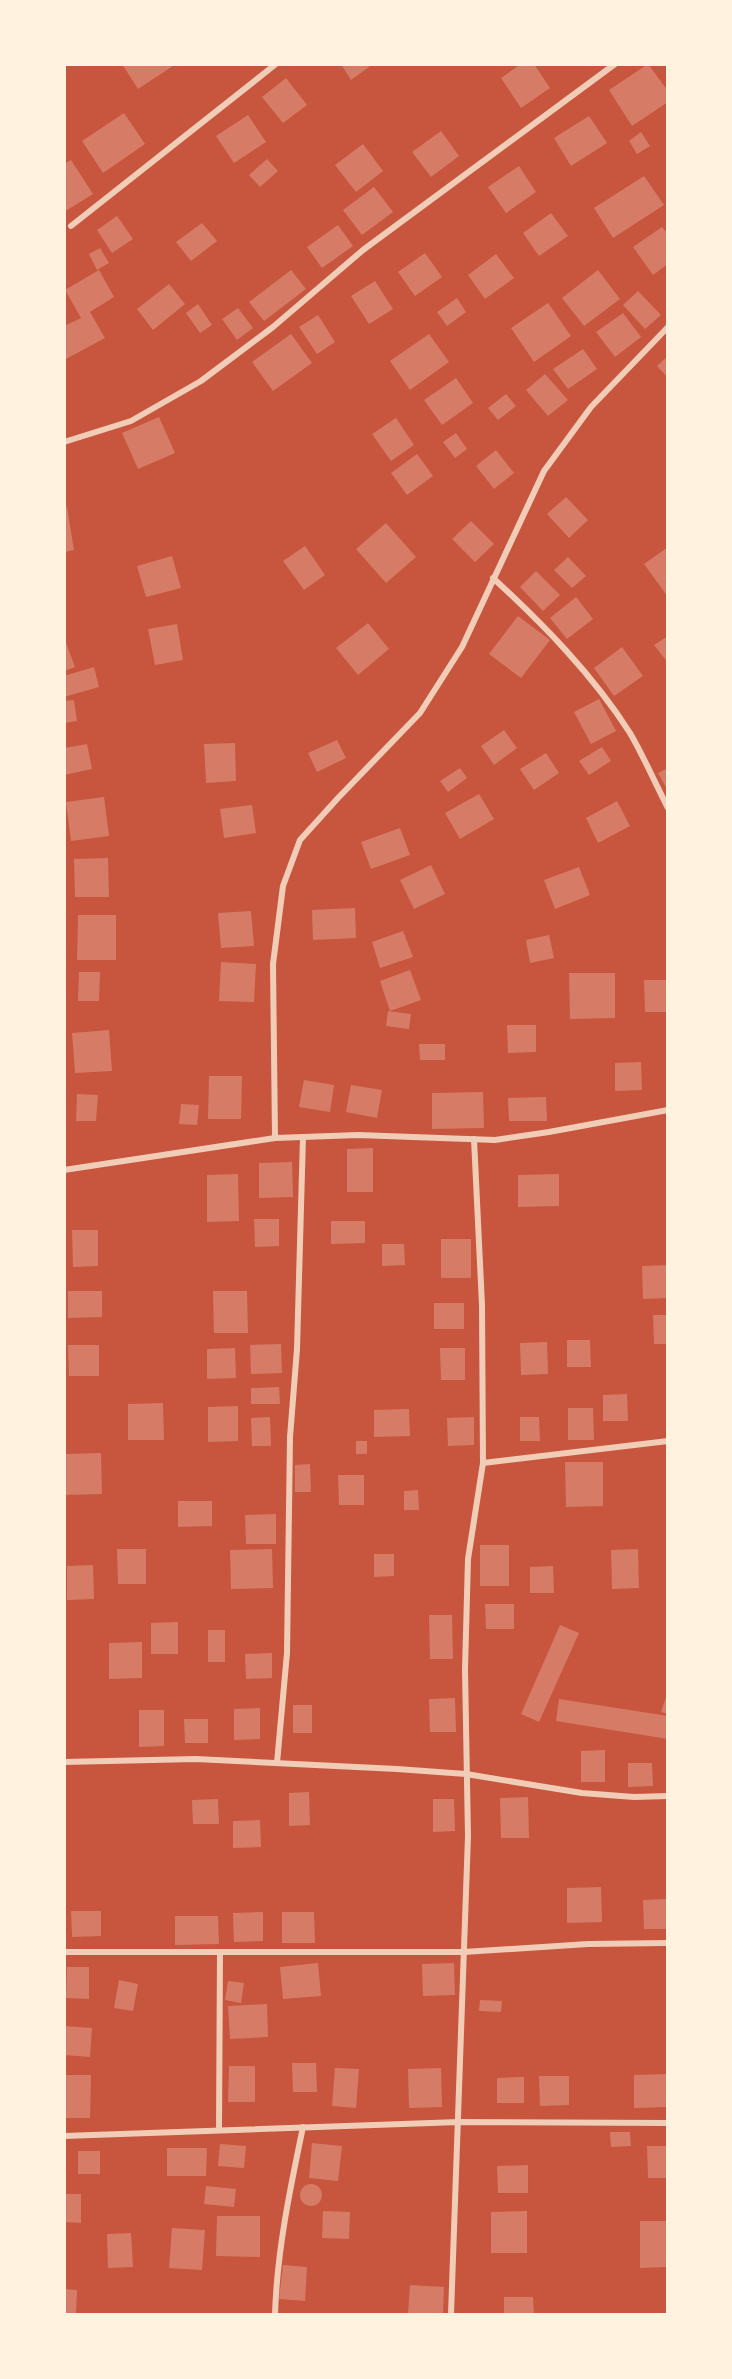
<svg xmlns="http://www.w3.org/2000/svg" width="732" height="2379" font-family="Ubuntu,sans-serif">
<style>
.building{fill:#d67c66}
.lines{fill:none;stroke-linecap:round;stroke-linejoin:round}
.minor{stroke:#f1ccb7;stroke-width:6}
</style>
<rect width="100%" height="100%" fill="#c8553d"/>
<g class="building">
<polygon points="122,64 176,64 138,89"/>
<polygon points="341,64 373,64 351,80"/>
<polygon points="521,64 534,64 550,88 521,108 501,78"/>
<polygon points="648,64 668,91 668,102 632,126 609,90"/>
<polygon points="286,78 307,105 283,123 262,97"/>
<polygon points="124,113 145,144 103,173 82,141"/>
<polygon points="248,115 266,142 234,163 216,136"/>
<polygon points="589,116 607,143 571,166 554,138"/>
<polygon points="441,131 459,156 431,177 412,152"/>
<polygon points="641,132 650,146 637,154 629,141"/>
<polygon points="363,144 383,171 356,192 335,165"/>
<polygon points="267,159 278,171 260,187 249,175"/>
<polygon points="71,160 93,194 64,212 64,164"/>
<polygon points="519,166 536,192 506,213 488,187"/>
<polygon points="644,176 664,205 613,238 594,208"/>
<polygon points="374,187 393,212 362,235 343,210"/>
<polygon points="551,213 568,236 539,256 523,233"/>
<polygon points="117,216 133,239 112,253 97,230"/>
<polygon points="202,223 217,241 191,261 176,242"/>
<polygon points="338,225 353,246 322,268 307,247"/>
<polygon points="662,227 668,234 668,264 653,275 633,247"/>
<polygon points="100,248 109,263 97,270 89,254"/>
<polygon points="425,253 442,277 415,296 398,272"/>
<polygon points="496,254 514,278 485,299 468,275"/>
<polygon points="99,270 114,297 90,312 105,338 64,360 64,326 81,318 65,290"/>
<polygon points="291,270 306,289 264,321 249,302"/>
<polygon points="598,270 620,299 584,326 562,298"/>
<polygon points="375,281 393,309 369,324 351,296"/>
<polygon points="169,284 185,304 153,330 137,309"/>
<polygon points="638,291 661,315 645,329 623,305"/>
<polygon points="457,298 466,312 447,326 437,312"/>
<polygon points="548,303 571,336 534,362 511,328"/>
<polygon points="198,304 212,325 200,333 186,313"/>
<polygon points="238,308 253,328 237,340 222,319"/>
<polygon points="623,313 641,337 615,357 596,332"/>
<polygon points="318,315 335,342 317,354 299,327"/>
<polygon points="291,334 312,363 273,391 252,362"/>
<polygon points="429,334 449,362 410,390 390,361"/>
<polygon points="583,349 597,369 568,389 553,369"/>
<polygon points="668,356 668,378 657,366"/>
<polygon points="545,374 568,400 548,416 526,390"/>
<polygon points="456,378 473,403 442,425 424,400"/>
<polygon points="506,394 516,406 498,420 488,408"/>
<polygon points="159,417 175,453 138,469 122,433"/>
<polygon points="396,418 414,445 391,461 372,434"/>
<polygon points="456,433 467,449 455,458 443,442"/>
<polygon points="496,450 514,473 494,489 476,466"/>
<polygon points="417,454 433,476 407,495 391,473"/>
<polygon points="566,497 588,520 569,538 547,514"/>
<polygon points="67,507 74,550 64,552 64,508"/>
<polygon points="471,521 494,544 475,562 452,539"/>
<polygon points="386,523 416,557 386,583 356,549"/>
<polygon points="305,546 325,575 304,590 283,561"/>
<polygon points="668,547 668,597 644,564"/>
<polygon points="172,556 181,588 146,597 137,566"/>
<polygon points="568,557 586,576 572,588 554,570"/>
<polygon points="536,571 560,595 543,611 520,587"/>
<polygon points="576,597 593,619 567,639 550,618"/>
<polygon points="518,616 550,640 521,678 489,654"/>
<polygon points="368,623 389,649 358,675 336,648"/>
<polygon points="177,624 183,660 155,665 148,629"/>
<polygon points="668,636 668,663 654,645"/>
<polygon points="64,637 75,667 64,671"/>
<polygon points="622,647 643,676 614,696 594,668"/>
<polygon points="94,667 99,687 64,697 64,676"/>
<polygon points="599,699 616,731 591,744 574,712"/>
<polygon points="74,700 77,721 64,723 64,701"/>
<polygon points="504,730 517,748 494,765 481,746"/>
<polygon points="337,740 346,758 317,772 308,753"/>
<polygon points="235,743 236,781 206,783 204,744"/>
<polygon points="87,744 92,769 64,775 64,748"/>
<polygon points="602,747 611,761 589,775 579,761"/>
<polygon points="546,753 559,773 534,790 520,769"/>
<polygon points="460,768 467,778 448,792 440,781"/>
<polygon points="668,768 668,791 658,773"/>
<polygon points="479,794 494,819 460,839 445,813"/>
<polygon points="104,797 109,836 71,841 66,802"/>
<polygon points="617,801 630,826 598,843 586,818"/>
<polygon points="252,805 256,833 224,838 220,809"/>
<polygon points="400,828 410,855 371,869 361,842"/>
<polygon points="108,858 109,897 75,897 74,859"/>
<polygon points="431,865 445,894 414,909 400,880"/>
<polygon points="579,867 590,895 555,909 544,880"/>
<polygon points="355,908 356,938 313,940 312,910"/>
<polygon points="251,911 254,946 221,948 218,913"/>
<polygon points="78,915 116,915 116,960 77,960"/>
<polygon points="403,931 413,957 380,968 372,942"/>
<polygon points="549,935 554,958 530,963 526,940"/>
<polygon points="221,962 256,964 254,1002 219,1001"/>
<polygon points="410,970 421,1000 390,1011 380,981"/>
<polygon points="79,972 100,972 99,1001 78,1001"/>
<polygon points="569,973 615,973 615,1018 570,1019"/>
<polygon points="644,980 668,980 668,1012 645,1012"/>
<polygon points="388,1011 411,1014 409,1029 386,1026"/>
<polygon points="507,1025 536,1025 536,1052 508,1053"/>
<polygon points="109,1030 112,1071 75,1073 72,1033"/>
<polygon points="419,1044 445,1044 445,1060 420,1060"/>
<polygon points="641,1062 642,1090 615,1091 615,1063"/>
<polygon points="209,1076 242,1076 241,1119 208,1119"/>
<polygon points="304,1080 334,1085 330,1112 299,1107"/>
<polygon points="351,1085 382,1090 377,1118 346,1112"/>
<polygon points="483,1092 484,1128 432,1129 432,1093"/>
<polygon points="77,1094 98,1095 96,1121 76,1121"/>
<polygon points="546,1097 547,1121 509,1121 508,1098"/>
<polygon points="181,1104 199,1105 197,1125 179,1124"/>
<polygon points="373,1148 373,1192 347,1192 347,1149"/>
<polygon points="292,1162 293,1197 259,1198 259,1163"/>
<polygon points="238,1174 239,1221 207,1222 207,1175"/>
<polygon points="559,1174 559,1206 518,1207 518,1175"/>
<polygon points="254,1219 279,1219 279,1246 255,1247"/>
<polygon points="331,1221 365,1221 365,1243 331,1244"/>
<polygon points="72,1230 98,1230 98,1266 73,1267"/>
<rect x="441" y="1239" width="30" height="39"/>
<polygon points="382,1244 404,1244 405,1265 382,1266"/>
<polygon points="668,1265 668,1298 643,1299 642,1266"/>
<polygon points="68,1291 102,1291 102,1317 68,1318"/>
<polygon points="213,1291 247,1291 248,1333 214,1333"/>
<rect x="434" y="1303" width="30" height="26"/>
<polygon points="653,1315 668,1315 668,1344 654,1344"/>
<polygon points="567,1340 590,1340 591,1367 567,1367"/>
<polygon points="547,1342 548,1374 521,1375 520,1343"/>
<polygon points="281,1344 282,1373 251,1374 250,1345"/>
<polygon points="68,1345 99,1345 99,1376 69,1376"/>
<polygon points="235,1348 236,1378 207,1379 207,1349"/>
<polygon points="440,1348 465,1348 465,1380 441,1380"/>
<polygon points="279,1387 280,1404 251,1404 251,1388"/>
<polygon points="627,1394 628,1421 603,1421 603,1395"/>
<polygon points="163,1403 164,1440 128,1440 128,1404"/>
<polygon points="238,1406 238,1441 208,1442 208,1407"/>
<polygon points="568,1408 593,1408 594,1440 568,1440"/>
<polygon points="409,1409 410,1436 374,1437 374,1410"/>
<polygon points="270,1417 271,1446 252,1446 251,1418"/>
<polygon points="474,1417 474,1445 448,1446 447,1418"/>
<polygon points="520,1417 539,1417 540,1441 520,1441"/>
<rect x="356" y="1441" width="11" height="13"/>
<polygon points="101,1453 102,1494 66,1495 65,1454"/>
<polygon points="565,1462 603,1462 603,1506 566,1507"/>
<polygon points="310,1464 311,1492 295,1492 295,1465"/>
<polygon points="338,1475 364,1475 364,1505 339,1505"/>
<polygon points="418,1490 419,1510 404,1510 404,1491"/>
<polygon points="178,1501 212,1501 212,1526 178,1527"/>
<polygon points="276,1514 276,1544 246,1544 245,1515"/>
<rect x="480" y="1545" width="29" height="41"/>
<polygon points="117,1549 146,1549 146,1584 118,1584"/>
<polygon points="272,1549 273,1588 231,1589 230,1550"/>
<polygon points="638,1549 639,1588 612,1589 611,1550"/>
<polygon points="374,1554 394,1554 394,1576 374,1577"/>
<polygon points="93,1565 94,1599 67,1600 67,1566"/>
<polygon points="553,1566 554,1593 530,1593 530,1567"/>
<polygon points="485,1604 514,1604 514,1629 486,1629"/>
<polygon points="429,1615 452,1615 453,1659 430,1659"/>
<polygon points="178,1622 178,1654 151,1654 151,1623"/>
<polygon points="560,1625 579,1633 539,1722 521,1714"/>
<rect x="208" y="1630" width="17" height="32"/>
<polygon points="142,1642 142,1678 109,1679 109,1643"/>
<polygon points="272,1653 272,1678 246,1679 245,1654"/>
<polygon points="667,1694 668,1694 668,1714 661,1712"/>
<polygon points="455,1698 456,1732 430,1732 429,1699"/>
<polygon points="559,1699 668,1716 668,1739 556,1721"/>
<rect x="293" y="1705" width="19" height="28"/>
<polygon points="260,1708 260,1739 234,1740 234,1709"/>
<polygon points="139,1710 164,1710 164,1746 139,1747"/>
<polygon points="184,1719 208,1719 208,1743 185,1743"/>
<polygon points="605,1750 605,1782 581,1782 581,1751"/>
<polygon points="628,1763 652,1763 653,1786 628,1787"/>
<polygon points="309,1792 310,1825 289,1826 289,1793"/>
<polygon points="528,1797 529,1838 501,1838 500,1798"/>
<polygon points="218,1799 219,1824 193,1824 192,1800"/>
<polygon points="433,1799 454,1799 455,1831 433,1832"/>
<polygon points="260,1820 261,1847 233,1848 233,1821"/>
<polygon points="601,1887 602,1922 567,1923 567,1888"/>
<polygon points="666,1899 667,1929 644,1929 643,1900"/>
<polygon points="71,1911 101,1911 101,1936 72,1937"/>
<polygon points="263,1912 263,1941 234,1942 233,1913"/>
<polygon points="282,1912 314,1912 315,1943 282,1943"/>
<polygon points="175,1916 218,1916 219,1944 175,1945"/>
<polygon points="318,1963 321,1996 283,1999 280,1967"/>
<polygon points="454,1963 455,1995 423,1996 422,1964"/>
<polygon points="67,1967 89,1967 89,1999 66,1998"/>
<polygon points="119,1980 138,1984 133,2011 114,2008"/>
<polygon points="228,1981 244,1983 241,2003 225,2000"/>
<polygon points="480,2000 502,2001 501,2012 479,2011"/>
<polygon points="267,2004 268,2037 230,2039 228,2006"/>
<polygon points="64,2026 92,2028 90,2057 64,2055"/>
<polygon points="292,2063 316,2063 317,2092 293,2092"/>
<polygon points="229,2066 255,2066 255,2102 228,2102"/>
<polygon points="335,2068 359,2069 356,2108 332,2106"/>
<polygon points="441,2068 442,2107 409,2108 408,2069"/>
<polygon points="668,2074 668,2107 634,2108 634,2075"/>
<polygon points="64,2075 91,2075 90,2118 64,2118"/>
<polygon points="539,2076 569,2076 569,2105 540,2106"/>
<polygon points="524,2077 524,2103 497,2103 497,2078"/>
<polygon points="610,2132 630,2132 631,2146 611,2147"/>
<polygon points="312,2143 342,2146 338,2181 309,2178"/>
<polygon points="220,2144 246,2146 244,2168 218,2166"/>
<polygon points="647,2146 668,2146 668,2178 648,2178"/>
<polygon points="167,2148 207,2148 206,2176 167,2176"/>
<rect x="78" y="2151" width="22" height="23"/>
<polygon points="528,2165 528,2193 498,2193 497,2166"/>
<circle cx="311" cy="2195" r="11"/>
<polygon points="206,2186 236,2189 234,2207 204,2204"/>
<polygon points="64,2194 81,2194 81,2223 64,2222"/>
<polygon points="323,2211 350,2212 349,2239 322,2238"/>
<polygon points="527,2211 527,2253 491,2253 491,2212"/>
<polygon points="217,2216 260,2216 260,2257 216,2256"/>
<polygon points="640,2221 668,2221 668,2267 640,2268"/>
<polygon points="172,2228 205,2230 202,2270 169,2268"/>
<polygon points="131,2233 133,2267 108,2268 107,2234"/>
<polygon points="283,2265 307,2267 305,2301 279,2299"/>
<polygon points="410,2285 444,2287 443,2314 408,2314"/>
<polygon points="64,2289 77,2290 76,2314 64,2314"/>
<polygon points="504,2297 533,2297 534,2314 504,2314"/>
</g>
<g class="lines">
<g class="minor">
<polyline points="71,226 276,64"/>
<polyline points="64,442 131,421 201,381 273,327 363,250 615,64"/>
<path d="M493,578C544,625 593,675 630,733C644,757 655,783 668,808"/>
<polyline points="275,1138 358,1135 495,1140 549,1132 668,1110"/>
<polyline points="64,1170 275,1138 273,964 283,886 300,840 338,798 420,713 462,647 544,471 591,407 668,327"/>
<polyline points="483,1463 668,1441"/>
<polyline points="64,1762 196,1759 397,1769 466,1774 582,1793 634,1797 668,1796"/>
<polyline points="277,1763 287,1653 290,1437 297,1349 303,1137"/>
<polyline points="64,1952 464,1952 588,1944 668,1943"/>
<polyline points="219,2130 220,1952"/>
<polyline points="64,2136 459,2122 668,2123"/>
<path d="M275,2314C277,2251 290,2189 303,2127"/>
<polyline points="451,2314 468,1836 465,1669 468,1559 483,1463 482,1305 474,1139"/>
</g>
</g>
<rect width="732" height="2379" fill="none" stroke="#fff3e0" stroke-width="132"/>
</svg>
